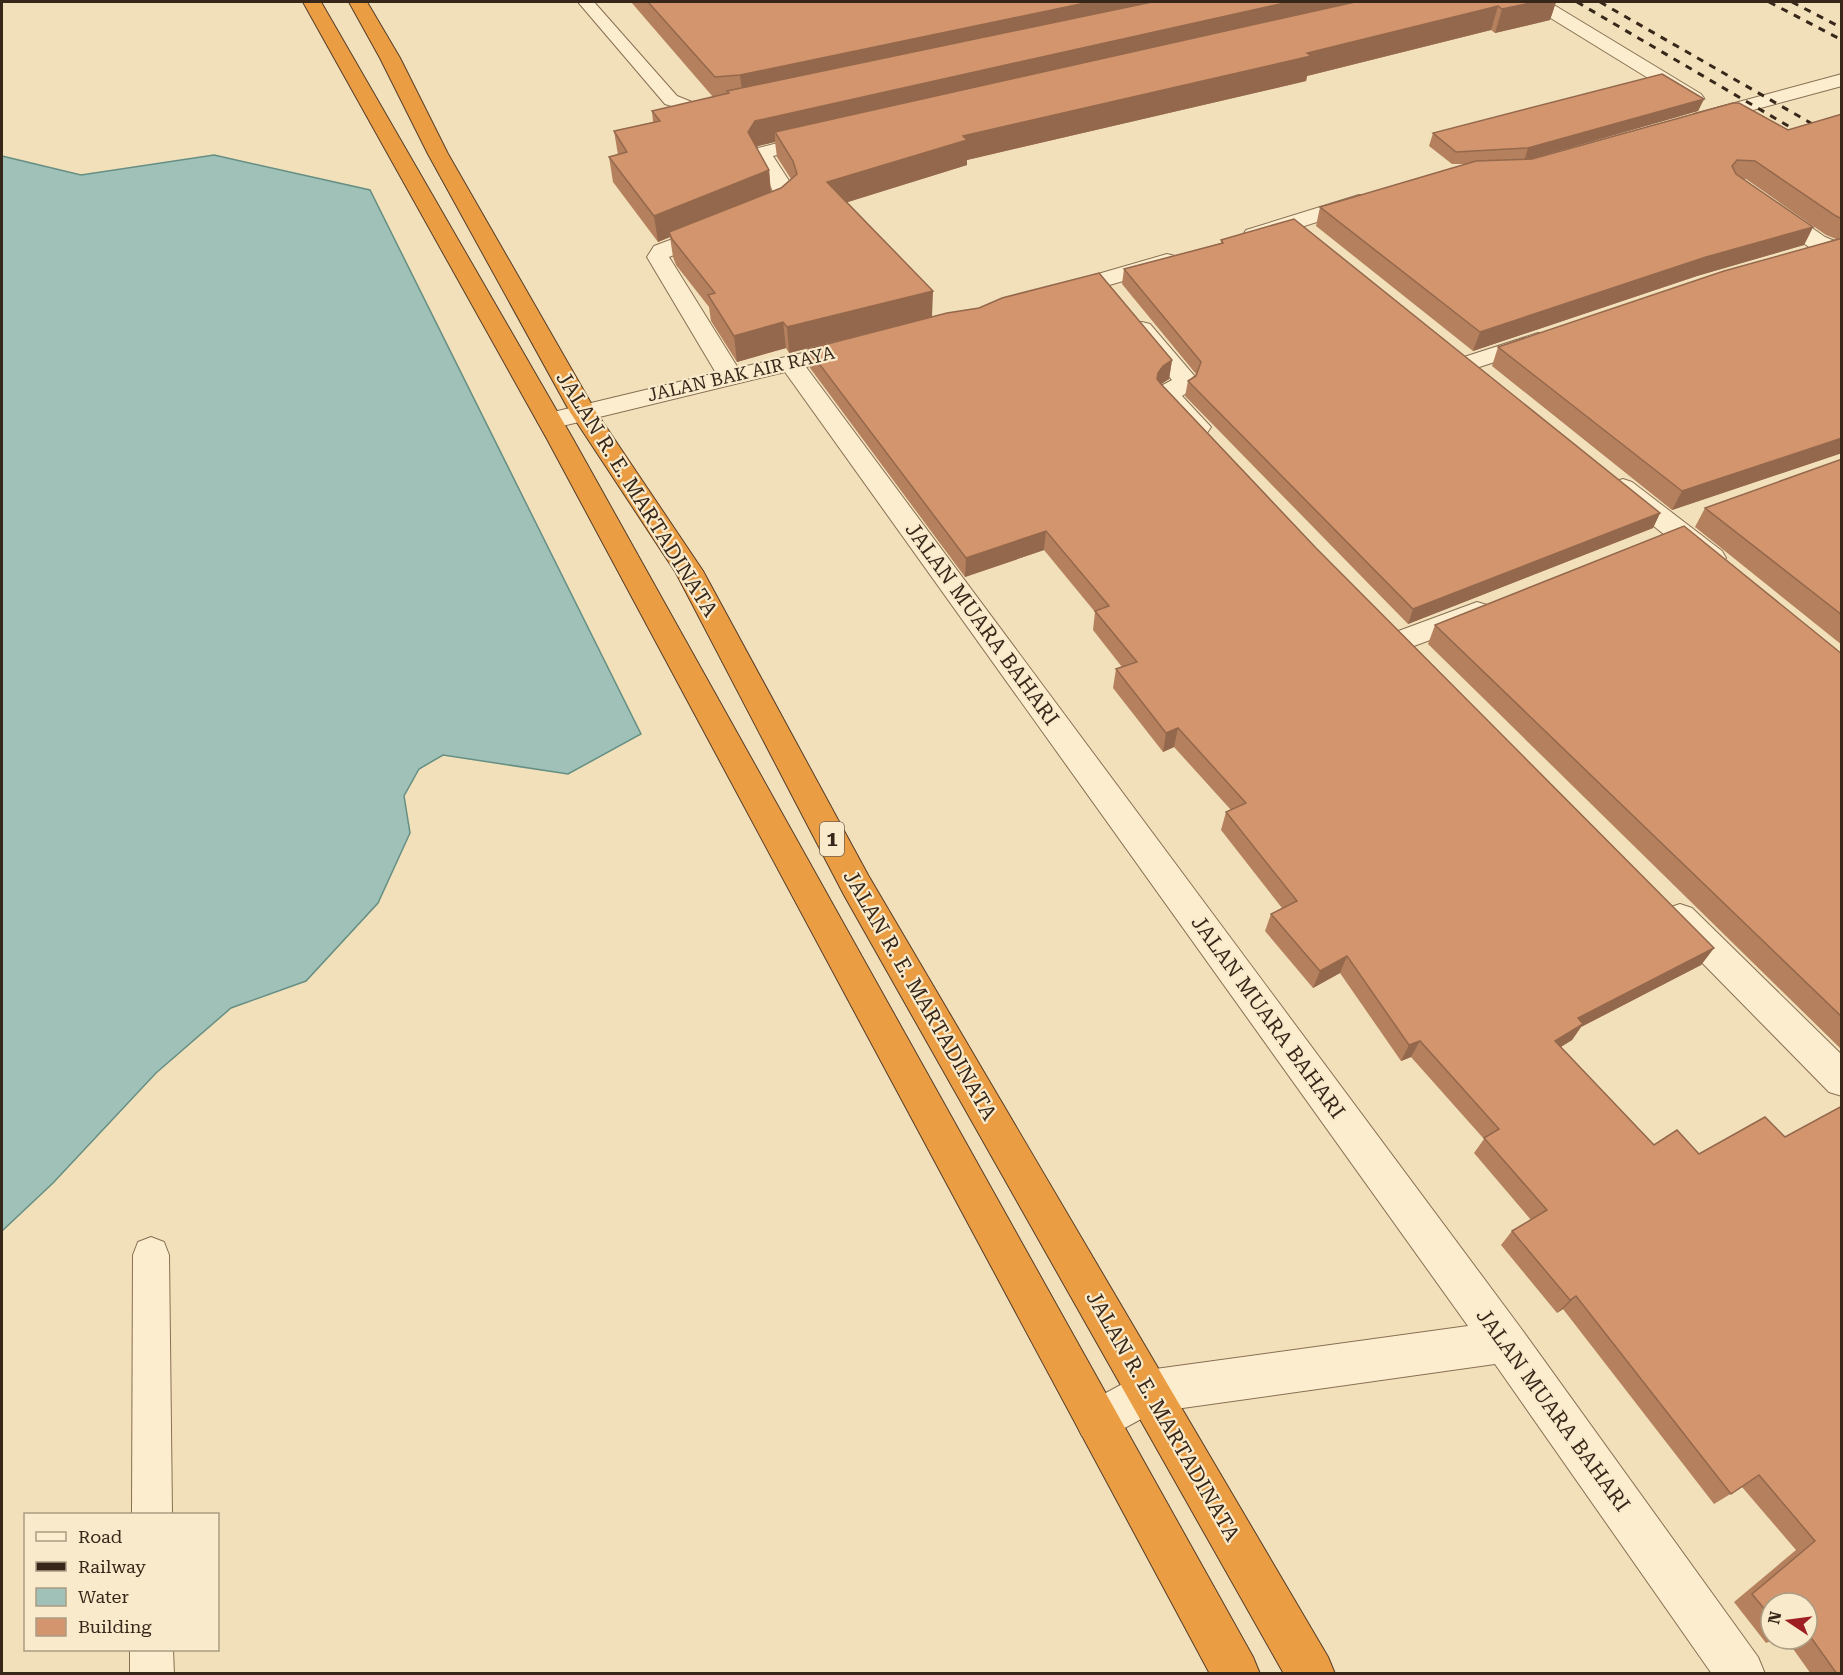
<svg xmlns="http://www.w3.org/2000/svg" width="1843" height="1675" font-family="'Roboto Serif',serif">
<style>
.water{fill:#9fc1b7;stroke:#668f84;stroke-width:1.5}
.lines{fill:none;stroke-linecap:round;stroke-linejoin:round}
.lane-casing{stroke:#896f53;stroke-width:2}
.street-casing{stroke:#896f53;stroke-width:2}
.highway-casing{stroke:#563d29;stroke-width:2}
.lane{fill:#fcedce;fill-rule:evenodd}
.street{fill:#fcedce;fill-rule:evenodd}
.highway{fill:#ea9d42;fill-rule:evenodd}
.rail{stroke:#37271a;stroke-width:3;stroke-dasharray:7 7;stroke-linecap:butt}
.wall{fill:#b5805e;fill-rule:evenodd}
.shaded-wall{fill:#94684c}
.building{fill:#d3956d;stroke:#94684c;stroke-width:1.5}
.labels{text-anchor:middle;stroke-width:4.5;stroke-linejoin:round;paint-order:stroke}
.far-street-label{font-size:18px;fill:#37271a;stroke:#f8eaca}
.shield{fill:#f8eaca;stroke:#71624f;stroke-width:1.5}
.shield-label{font-size:20px;font-weight:bold;fill:#37271a}
.street-label{font-size:21px;fill:#37271a;stroke:#f8eaca}
</style>
<rect width="100%" height="100%" fill="#f1e0ba"/>
<polygon class="water" points="214,155 370,190 641,734 568,774 443,755 419,769 404,796 410,833 378,903 306,981 231,1008 156,1073 53,1183 2,1231 2,156 81,175"/>
<g class="lines">
<defs>
<g id="lane">
<polygon points="578,2 594,2 677,96 697,104 725,106 728,110 725,114 700,115 665,104"/>
<polygon points="151,1237 164,1242 169,1255 172,1514 132,1514 133,1255 138,1242"/>
<polygon points="130,1650 173,1650 174,1674 130,1674"/>
</g>
<g id="street">
<polygon points="1528,2 1549,2 1701,94 1704,98 1701,102 1687,102 1531,6"/>
<polygon points="1842,74 1842,86 1701,124 1694,122 1691,118 1694,114"/>
<path d="M818,133L825,135L828,139L825,143L773,156L793,187L797,198C788,211 766,222 750,218L747,213L750,208L775,197L771,187L752,156L758,148Z"/>
<polygon points="1359,195 1367,196 1370,201 1367,206 1254,242 1246,240 1243,235 1246,230"/>
<polygon points="1771,203 1779,205 1825,237 1842,244 1842,259 1809,247 1763,215 1760,210 1763,205"/>
<polygon points="713,224 721,226 724,231 721,236 669,257 738,368 811,351 820,353 823,358 820,363 806,367 1520,1327 1758,1657 1765,1674 1712,1674 1495,1364 1154,1412 1097,1443 1082,1436 1075,1421 1082,1406 1148,1370 1468,1326 785,372 550,429 541,427 537,421 541,415 716,373 647,257 654,246"/>
<polygon points="1167,254 1175,256 1178,261 1175,266 1061,299 1053,297 1049,292 1053,287"/>
<path d="M1142,322L1150,324L1197,379L1191,390L1182,396L1211,427L1207,433C1186,438 1168,413 1156,397L1161,386L1172,380L1130,329L1134,324Z"/>
<polygon points="1538,333 1547,335 1550,340 1547,345 1467,371 1458,369 1455,364 1458,359"/>
<polygon points="1623,479 1632,482 1722,551 1726,558 1722,565 1712,567 1702,565 1614,494 1610,488 1614,482"/>
<polygon points="1477,602 1487,605 1491,612 1487,619 1403,650 1393,647 1388,640 1393,633"/>
<polygon points="1680,904 1692,908 1842,1055 1842,1096 1829,1092 1668,928 1663,918 1668,908"/>
</g>
<g id="highway">
<polygon points="303,2 321,2 573,439 1253,1657 1260,1674 1210,1674 547,439"/>
<polygon points="349,2 367,2 400,58 448,154 596,412 703,571 868,875 1328,1657 1335,1674 1284,1674 844,895 676,573 570,412 428,154 380,58"/>
</g>
</defs>
<use href="#lane" class="lane-casing"/>
<use href="#street" class="street-casing"/>
<use href="#highway" class="highway-casing"/>
<use href="#lane" class="lane"/>
<use href="#street" class="street"/>
<use href="#highway" class="highway"/>
<g class="rail">
<polyline points="1577,2 1807,137"/>
<polyline points="1600,2 1842,141"/>
<polyline points="1769,2 1842,40"/>
<polyline points="1792,2 1842,28"/>
</g>
</g>
<g class="wall">
<path d="M631,2H1556L1550,20L1495,33L1491,30L1307,76L1306,81L967,160V165L847,202L932,317L1172,360L1169,379L1161,384L1316,548L1714,948L1701,965L1581,1027L1572,1040L1561,1047L1654,1145L1699,1154L1765,1117L1842,1674H1811L1786,1639H1807V1603H1771V1639H1776L1766,1643L1734,1602L1796,1550L1742,1487L1714,1504L1563,1309L1557,1313L1501,1245L1512,1231L1531,1220L1474,1153L1484,1139L1411,1057L1401,1061L1340,973L1313,988L1265,931L1271,914L1282,908L1221,830L1226,812L1231,810L1174,747L1163,752L1113,688L1116,669L1122,667L1093,630L1095,612L1044,550L965,577L810,368L808,349L912,322L789,353L786,348L737,362L711,321L709,307L676,265L673,257L670,237L658,242L613,182L609,157L618,155L614,131L653,122L652,111L713,97ZM775,142L777,157L791,179L781,188L771,192L769,170L756,148L758,146Z"/>
<polygon points="1704,99 1698,111 1530,159 1788,130 1842,114 1842,453 1672,510 1492,366 1498,347 1836,239 1826,235 1746,179 1743,179 1813,227 1804,245 1697,276 1473,351 1316,226 1320,207 1466,164 1452,164 1429,146 1433,133"/>
<polygon points="1221,240 1660,513 1653,528 1408,624 1185,396 1188,381 1196,374 1122,284 1124,269 1221,243"/>
<polygon points="1842,459 1842,645 1695,527 1705,508"/>
<polygon points="1435,625 1842,654 1842,1050 1428,644"/>
</g>
<g class="shaded-wall">
<polygon points="1090,2 1177,2 743,100 740,75"/>
<polygon points="1289,2 1389,2 775,132 775,142 758,146 750,157 748,132 755,121"/>
<polygon points="1535,2 1556,2 1550,20 1495,33 1502,9"/>
<polygon points="1498,6 1491,30 1307,76 1306,81 967,160 967,165 829,208 827,182 963,136 1307,53"/>
<polygon points="1704,99 1698,111 1524,161 1528,148"/>
<polygon points="769,170 771,195 669,232 670,237 658,242 654,216"/>
<polygon points="1813,227 1804,245 1697,276 1473,351 1480,332 1706,257"/>
<polygon points="933,291 932,317 789,353 787,327"/>
<polygon points="783,322 786,348 737,362 734,336"/>
<polygon points="1172,360 1169,379 1160,385 1155,392 1158,373 1163,366"/>
<polygon points="1842,438 1842,453 1672,510 1682,491"/>
<polygon points="1660,513 1653,528 1408,624 1413,609"/>
<polygon points="1046,531 1044,550 965,577 966,558"/>
<polygon points="1178,728 1174,747 1163,752 1166,733"/>
<polygon points="1714,948 1701,965 1581,1027 1572,1040 1544,1057 1555,1041 1578,1018"/>
<polygon points="1347,956 1340,973 1313,988 1320,971"/>
<polygon points="1420,1041 1411,1057 1401,1061 1409,1045"/>
<polygon points="1576,1296 1563,1309 1557,1313 1570,1300"/>
</g>
<g class="building">
<polygon points="648,2 1090,2 740,75 715,77"/>
<polygon points="1152,2 1289,2 755,121 748,132 769,170 654,216 609,157 627,152 614,131 660,121 652,111 729,93 727,91"/>
<polygon points="1355,2 1535,2 1502,9 1498,6 1307,53 1311,56 963,136 967,140 827,182 933,291 787,327 783,322 734,336 708,295 715,293 672,239 669,232 781,188 797,174 793,161 775,132"/>
<polygon points="1662,74 1704,99 1528,148 1456,152 1433,133"/>
<polygon points="1733,103 1739,103 1788,130 1842,114 1842,219 1836,216 1755,161 1737,160 1732,166 1736,174 1813,227 1706,257 1480,332 1320,207 1476,161 1532,159"/>
<polygon points="1294,219 1660,513 1413,609 1188,381 1196,376 1201,362 1124,269 1223,243 1221,240"/>
<polygon points="1839,239 1842,239 1842,438 1682,491 1498,347 1724,271"/>
<polygon points="1099,273 1172,360 1163,366 1158,373 1157,379 1161,384 1316,548 1714,948 1578,1018 1583,1024 1555,1041 1654,1145 1677,1130 1699,1154 1765,1117 1785,1137 1842,1106 1842,1674 1837,1674 1807,1632 1807,1603 1771,1603 1771,1617 1752,1594 1815,1541 1759,1475 1731,1494 1576,1296 1570,1300 1512,1231 1547,1210 1484,1138 1499,1129 1420,1041 1409,1045 1347,956 1320,971 1271,914 1297,901 1226,812 1246,803 1178,728 1166,733 1116,669 1137,662 1095,611 1109,606 1046,531 966,558 808,349 947,313 979,308 1002,298"/>
<polygon points="1842,459 1842,615 1705,508"/>
<polygon points="1684,526 1842,654 1842,1017 1435,625"/>
</g>
<g class="labels">
<g class="far-street-label">
<text transform="translate(741 374) rotate(-13)" y="6">JALAN BAK AIR RAYA</text>
</g>
<rect class="shield" x="820" y="822" width="24" height="34" rx="4.5"/>
<g class="shield-label">
<text x="832" y="846">1</text>
</g>
<g class="street-label">
<text transform="translate(637 494) rotate(58)" y="7">JALAN R. E. MARTADINATA</text>
<text transform="translate(982 624) rotate(54)" y="7">JALAN MUARA BAHARI</text>
<text transform="translate(920 995) rotate(60)" y="7">JALAN R. E. MARTADINATA</text>
<text transform="translate(1268 1017) rotate(54)" y="7">JALAN MUARA BAHARI</text>
<text transform="translate(1553 1410) rotate(54)" y="7">JALAN MUARA BAHARI</text>
<text transform="translate(1163 1416) rotate(60)" y="7">JALAN R. E. MARTADINATA</text>
</g>
</g>
<rect width="1843" height="1675" fill="none" stroke="#37271a" stroke-width="6"/>
<rect x="24" y="1513" width="195" height="138" fill="#f8eaca" stroke="#ab9c84" stroke-width="1.5"/>
<rect x="36" y="1532" width="30" height="9" fill="#fcedce" stroke="#ab9c84" stroke-width="1.5"/>
<text x="78" y="1543" font-size="18" fill="#37271a">Road</text>
<rect x="36" y="1562" width="30" height="9" fill="#37271a" stroke="#ab9c84" stroke-width="1.5"/>
<text x="78" y="1573" font-size="18" fill="#37271a">Railway</text>
<rect x="36" y="1588" width="30" height="18" fill="#9fc1b7" stroke="#ab9c84" stroke-width="1.5"/>
<text x="78" y="1603" font-size="18" fill="#37271a">Water</text>
<rect x="36" y="1618" width="30" height="18" fill="#d3956d" stroke="#ab9c84" stroke-width="1.5"/>
<text x="78" y="1633" font-size="18" fill="#37271a">Building</text>
<g transform="translate(1789 1621) rotate(283)"><circle r="28" fill="#f8eaca" stroke="#ab9c84" stroke-width="1.5"/>
<path d="M0-4.5L10 22L0 15L-10 22Z" fill="#9d1f22"/>
<text y="-9" font-size="16" font-weight="bold" text-anchor="middle" fill="#37271a">N</text>
</g>
</svg>
